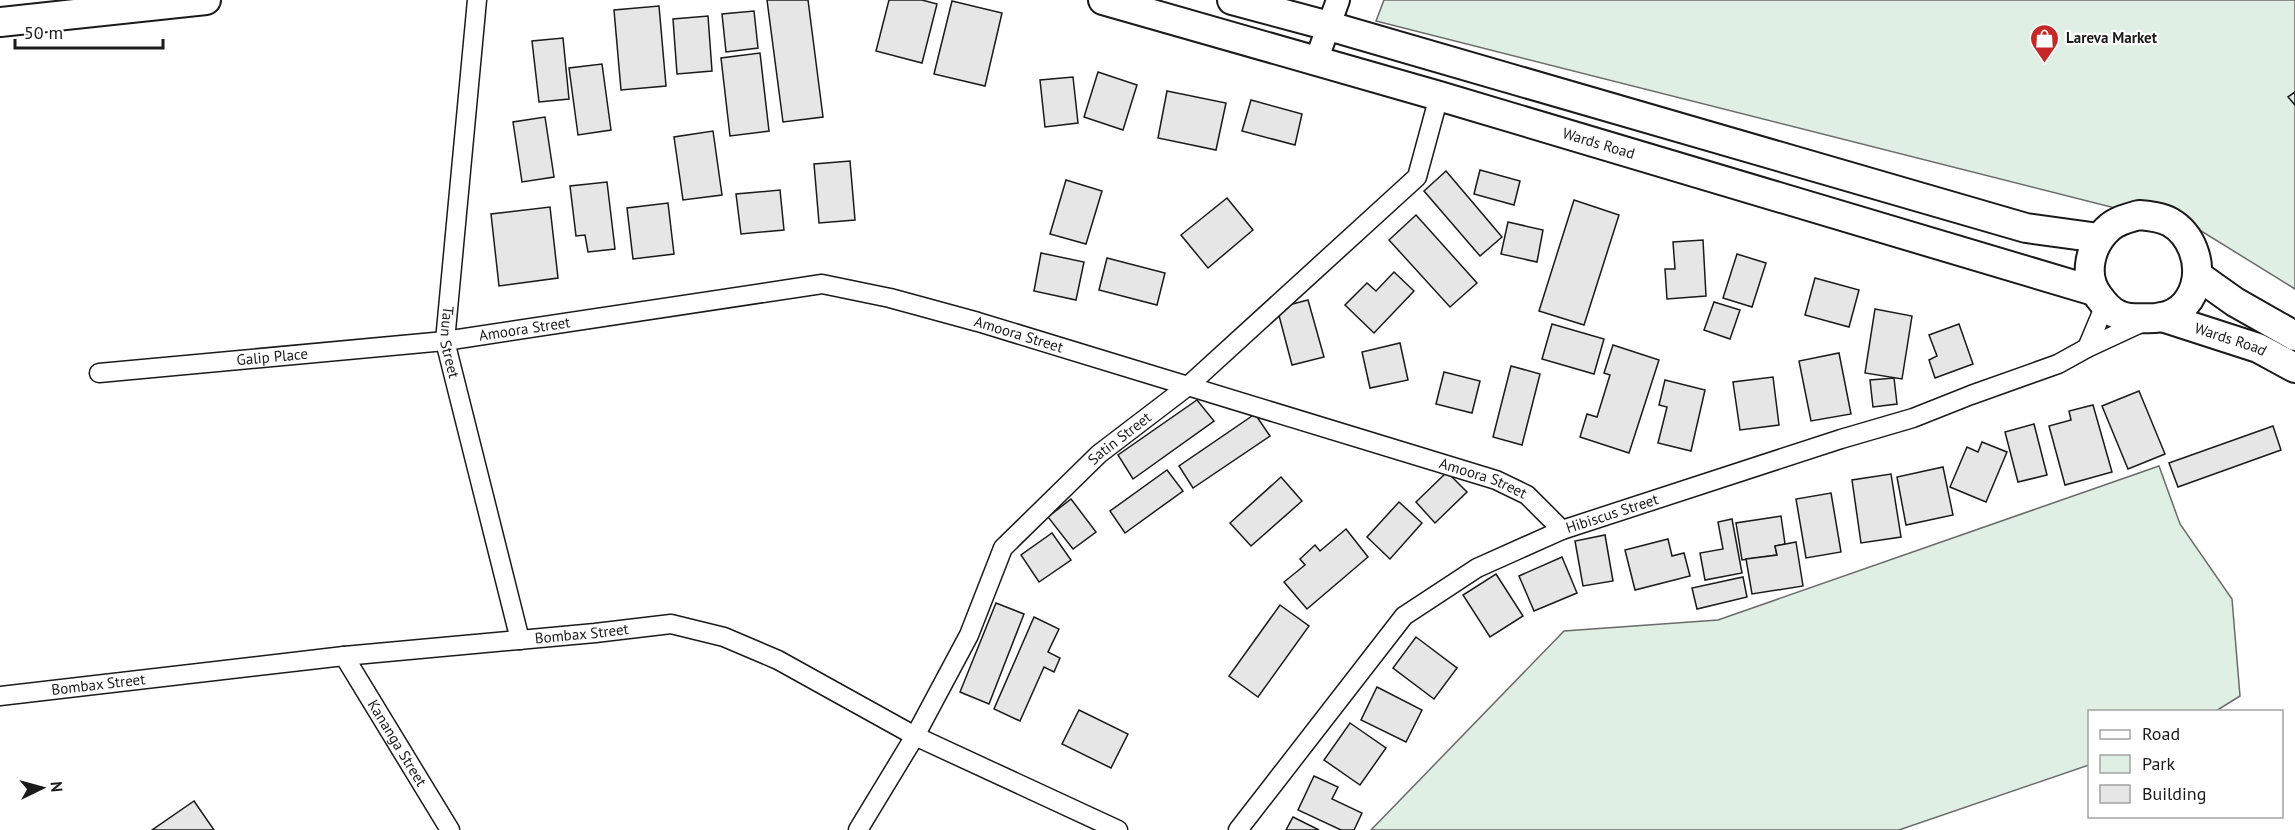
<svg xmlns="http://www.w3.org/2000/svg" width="2295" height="830" font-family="'PT Sans',sans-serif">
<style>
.green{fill:#e0efe3;stroke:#6a6a6a;stroke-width:1.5}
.building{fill:#e6e6e6;stroke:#1a1a1a;stroke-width:1.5}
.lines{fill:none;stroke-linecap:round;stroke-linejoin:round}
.minor-casing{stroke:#1a1a1a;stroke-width:21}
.tertiary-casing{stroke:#1a1a1a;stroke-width:26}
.primary-casing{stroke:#1a1a1a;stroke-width:32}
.minor{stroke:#fff;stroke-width:18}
.tertiary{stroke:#fff;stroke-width:22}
.primary{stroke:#fff;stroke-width:28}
.labels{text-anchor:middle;stroke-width:4.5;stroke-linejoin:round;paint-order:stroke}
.poi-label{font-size:15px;font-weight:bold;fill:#1a1a1a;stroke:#fff;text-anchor:start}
.street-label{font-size:15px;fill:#1a1a1a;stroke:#fff}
</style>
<rect width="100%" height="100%" fill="#fff"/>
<g class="green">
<polygon points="1384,0 2295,0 2295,289 2198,229 1376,21"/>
<polygon points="2159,466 2180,524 2232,599 2240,696 2216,711 2090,712 2089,765 1899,830 1371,830 1564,631 1718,620"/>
</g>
<g class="building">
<polygon points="767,0 808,0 823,117 783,122"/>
<polygon points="889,0 922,0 937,4 922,63 876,51"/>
<polygon points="952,1 1002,13 985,86 934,74"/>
<polygon points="659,6 666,86 621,90 614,10"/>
<polygon points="754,11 758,48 726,52 722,14"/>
<polygon points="708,16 712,71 677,74 673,19"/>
<polygon points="563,38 569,99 539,102 532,41"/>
<polygon points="760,53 769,131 730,136 721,58"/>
<polygon points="602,64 611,130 578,135 569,68"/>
<polygon points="1098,72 1137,85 1123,130 1084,117"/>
<polygon points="1073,77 1078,123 1045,127 1040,80"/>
<polygon points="1167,91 1226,103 1216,150 1158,138"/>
<polygon points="2295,92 2295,105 2288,97"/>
<polygon points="1251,100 1302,114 1295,145 1242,131"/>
<polygon points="545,117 554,177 522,182 513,122"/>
<polygon points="713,131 722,195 683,200 674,137"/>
<polygon points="850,161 855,220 819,223 814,164"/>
<polygon points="1480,170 1520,181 1514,205 1474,194"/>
<polygon points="1446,171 1502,237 1480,256 1424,191"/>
<polygon points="1066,180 1102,191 1086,244 1050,234"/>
<polygon points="607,182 615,249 588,252 585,235 576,236 570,186"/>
<polygon points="780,190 784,230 741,234 736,194"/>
<polygon points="1227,198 1253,230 1208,268 1181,235"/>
<polygon points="1574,200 1619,215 1584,325 1539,311"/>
<polygon points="668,203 674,254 633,259 627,208"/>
<polygon points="550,207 558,278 499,286 491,214"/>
<polygon points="1416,215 1477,283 1450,307 1389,240"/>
<polygon points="1508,222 1543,230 1537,262 1501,254"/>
<polygon points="1703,240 1706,296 1667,299 1665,269 1675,269 1673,242"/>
<polygon points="1041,253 1084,262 1076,300 1034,291"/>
<polygon points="1737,254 1766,263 1752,307 1723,298"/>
<polygon points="1107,258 1165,273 1157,305 1099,290"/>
<polygon points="1394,272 1414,291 1374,333 1345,305 1367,283 1376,291"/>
<polygon points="1815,278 1859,290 1849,327 1805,315"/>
<polygon points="1308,300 1324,357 1292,365 1277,308"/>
<polygon points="1714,302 1740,310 1730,339 1704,330"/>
<polygon points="1875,309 1912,316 1902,379 1865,373"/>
<polygon points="1552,324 1604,339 1594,374 1542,359"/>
<polygon points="1959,324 1973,364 1935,378 1929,360 1937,356 1929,335"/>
<polygon points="1400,343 1408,380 1370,388 1362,352"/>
<polygon points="1613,345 1659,360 1629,453 1580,437 1587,414 1597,417 1610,375 1604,373"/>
<polygon points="1839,353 1851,414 1811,421 1799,361"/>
<polygon points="1511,366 1540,374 1522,445 1493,437"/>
<polygon points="1444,372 1480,381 1472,413 1436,404"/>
<polygon points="1773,377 1779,425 1740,430 1733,382"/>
<polygon points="1894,378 1897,404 1873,407 1870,380"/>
<polygon points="1665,380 1705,390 1691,451 1658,443 1667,407 1659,405"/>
<polygon points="2139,391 2165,454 2128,469 2102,406"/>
<polygon points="1197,400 1214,421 1133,479 1118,455"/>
<polygon points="2093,405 2112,472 2065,485 2049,426 2071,420 2069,411"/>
<polygon points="1255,414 1270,436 1193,488 1179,466"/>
<polygon points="2034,424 2047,475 2018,482 2005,432"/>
<polygon points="2273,426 2281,450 2178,487 2169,463"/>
<polygon points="1982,442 2007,452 1986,502 1950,487 1967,447 1978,452"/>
<polygon points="1943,467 1953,515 1906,525 1897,477"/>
<polygon points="1167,470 1183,491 1125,533 1110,511"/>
<polygon points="1447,472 1467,492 1435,523 1416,502"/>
<polygon points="1891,474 1901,537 1861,543 1852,480"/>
<polygon points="1281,477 1302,501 1251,546 1230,523"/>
<polygon points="1831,493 1841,552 1806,558 1796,499"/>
<polygon points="1071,499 1096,532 1073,549 1048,517"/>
<polygon points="1399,502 1422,523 1390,559 1367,537"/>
<polygon points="1781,516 1785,544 1775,546 1777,555 1742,560 1736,523"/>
<polygon points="1732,519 1742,573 1705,580 1700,553 1723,549 1718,522"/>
<polygon points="1346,529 1368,557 1307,609 1284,582 1305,565 1300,559 1315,545 1320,551"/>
<polygon points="1052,533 1071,560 1039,582 1021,555"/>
<polygon points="1605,535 1613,581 1583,586 1575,541"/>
<polygon points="1668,539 1672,556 1684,553 1690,576 1635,590 1625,550"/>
<polygon points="1796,542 1803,586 1752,594 1746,559 1777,555 1775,546"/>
<polygon points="1562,557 1577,593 1534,611 1519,576"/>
<polygon points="1496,574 1523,616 1490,637 1463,595"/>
<polygon points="1743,577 1747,597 1697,609 1692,588"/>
<polygon points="996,603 1024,614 989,704 960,692"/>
<polygon points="1280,605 1309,626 1258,697 1229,676"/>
<polygon points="1034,617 1059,629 1048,652 1060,658 1054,672 1044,667 1020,721 994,709"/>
<polygon points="1416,637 1457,668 1434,699 1393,668"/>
<polygon points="1377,687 1422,710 1406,742 1361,720"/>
<polygon points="1079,710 1128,734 1111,768 1062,744"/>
<polygon points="1350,723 1386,748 1360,785 1324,760"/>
<polygon points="1314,776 1338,787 1332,799 1362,813 1354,830 1341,830 1298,810"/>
<polygon points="194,801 214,830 152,830"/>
<polygon points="1293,817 1319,830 1286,830"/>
</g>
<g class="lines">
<defs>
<g id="minor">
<path id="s1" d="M477,0L445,341L520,640"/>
<polyline points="2087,348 2105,305"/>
<path id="s2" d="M99,373L445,341L822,284L890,298L978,322L1496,480L1527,495L1562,530"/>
<path id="s3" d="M344,656L450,830"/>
<path id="s4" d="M0,696L344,656L595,633L671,624L724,637L778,660L915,736L1118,830"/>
<path id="s5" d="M858,830L915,736L969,635L1003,548L1099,454L1188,386L1417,177L1439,96"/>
<path id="s6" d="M1238,830L1404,616L1477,568L1562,530L1841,439L1913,418L1971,395L2058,364L2087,348L2143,322"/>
</g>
<polyline id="tertiary" points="1316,61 1338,0"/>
<g id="primary">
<path id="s7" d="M1103,0L1439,96L2094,291"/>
<polyline points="1232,0 1329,26 2026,228 2099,238"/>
<polyline points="0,22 206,0"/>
<path d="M2139,215C2150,216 2161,217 2170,222C2191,234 2202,262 2195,286C2189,305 2175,317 2155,318C2144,318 2129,320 2119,315C2111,312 2104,304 2099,297C2082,276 2090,244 2110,227C2118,220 2129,218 2139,215Z"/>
<polyline points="2197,275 2235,302 2295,336"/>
<path id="s8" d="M2162,317L2258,348L2295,368"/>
</g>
</defs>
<use href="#minor" class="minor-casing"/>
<use href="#tertiary" class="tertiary-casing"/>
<use href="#primary" class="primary-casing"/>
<use href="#minor" class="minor"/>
<use href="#tertiary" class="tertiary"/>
<use href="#primary" class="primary"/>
</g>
<defs>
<symbol id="shop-pin" viewBox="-11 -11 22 30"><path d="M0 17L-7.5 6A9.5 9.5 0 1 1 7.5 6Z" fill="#c62828" stroke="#fff"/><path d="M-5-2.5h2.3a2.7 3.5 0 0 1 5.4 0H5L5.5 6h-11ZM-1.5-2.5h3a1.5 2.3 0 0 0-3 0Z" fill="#fff"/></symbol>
</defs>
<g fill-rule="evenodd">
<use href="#shop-pin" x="2028" y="22" width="33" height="45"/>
</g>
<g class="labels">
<g class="poi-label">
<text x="2066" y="43">Lareva Market</text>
</g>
<g class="street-label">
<text dy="5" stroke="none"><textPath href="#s7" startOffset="516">Wards Road</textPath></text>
<text dy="5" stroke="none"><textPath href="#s2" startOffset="428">Amoora Street</textPath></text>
<text dy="5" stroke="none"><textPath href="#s2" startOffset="932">Amoora Street</textPath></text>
<text dy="5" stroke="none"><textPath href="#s1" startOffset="344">Taun Street</textPath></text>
<text dy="5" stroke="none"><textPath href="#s8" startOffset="72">Wards Road</textPath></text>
<text dy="5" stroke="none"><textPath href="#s2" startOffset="174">Galip Place</textPath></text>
<text dy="5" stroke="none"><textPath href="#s5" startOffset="478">Satin Street</textPath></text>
<text dy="5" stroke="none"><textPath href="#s2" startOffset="1418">Amoora Street</textPath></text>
<text dy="5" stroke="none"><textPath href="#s6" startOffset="504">Hibiscus Street</textPath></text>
<text dy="5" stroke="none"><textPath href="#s4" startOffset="585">Bombax Street</textPath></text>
<text dy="5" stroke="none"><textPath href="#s4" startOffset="99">Bombax Street</textPath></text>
<text dy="5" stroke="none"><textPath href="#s3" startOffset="102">Kananga Street</textPath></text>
</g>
</g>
<rect x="2088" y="710" width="195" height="108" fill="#ffffff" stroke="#a3a3a3" stroke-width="1.5"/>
<rect x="2100" y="730" width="30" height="9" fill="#ffffff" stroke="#a3a3a3" stroke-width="1.5"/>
<text x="2142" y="740" font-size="18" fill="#1a1a1a">Road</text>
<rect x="2100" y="755" width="30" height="18" fill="#e0efe3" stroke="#a3a3a3" stroke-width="1.5"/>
<text x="2142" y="770" font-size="18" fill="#1a1a1a">Park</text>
<rect x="2100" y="785" width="30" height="18" fill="#e6e6e6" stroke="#a3a3a3" stroke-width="1.5"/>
<text x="2142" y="800" font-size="18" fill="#1a1a1a">Building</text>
<g transform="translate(42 788) rotate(85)" stroke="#ffffff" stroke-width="4.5" paint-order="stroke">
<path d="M0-4.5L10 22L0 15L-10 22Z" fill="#1a1a1a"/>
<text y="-9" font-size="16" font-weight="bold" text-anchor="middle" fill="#1a1a1a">N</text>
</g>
<path d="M15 39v9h148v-9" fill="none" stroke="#1a1a1a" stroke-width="3"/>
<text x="24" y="39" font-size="18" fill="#1a1a1a" stroke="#ffffff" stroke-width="4.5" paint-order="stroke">50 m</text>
</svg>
